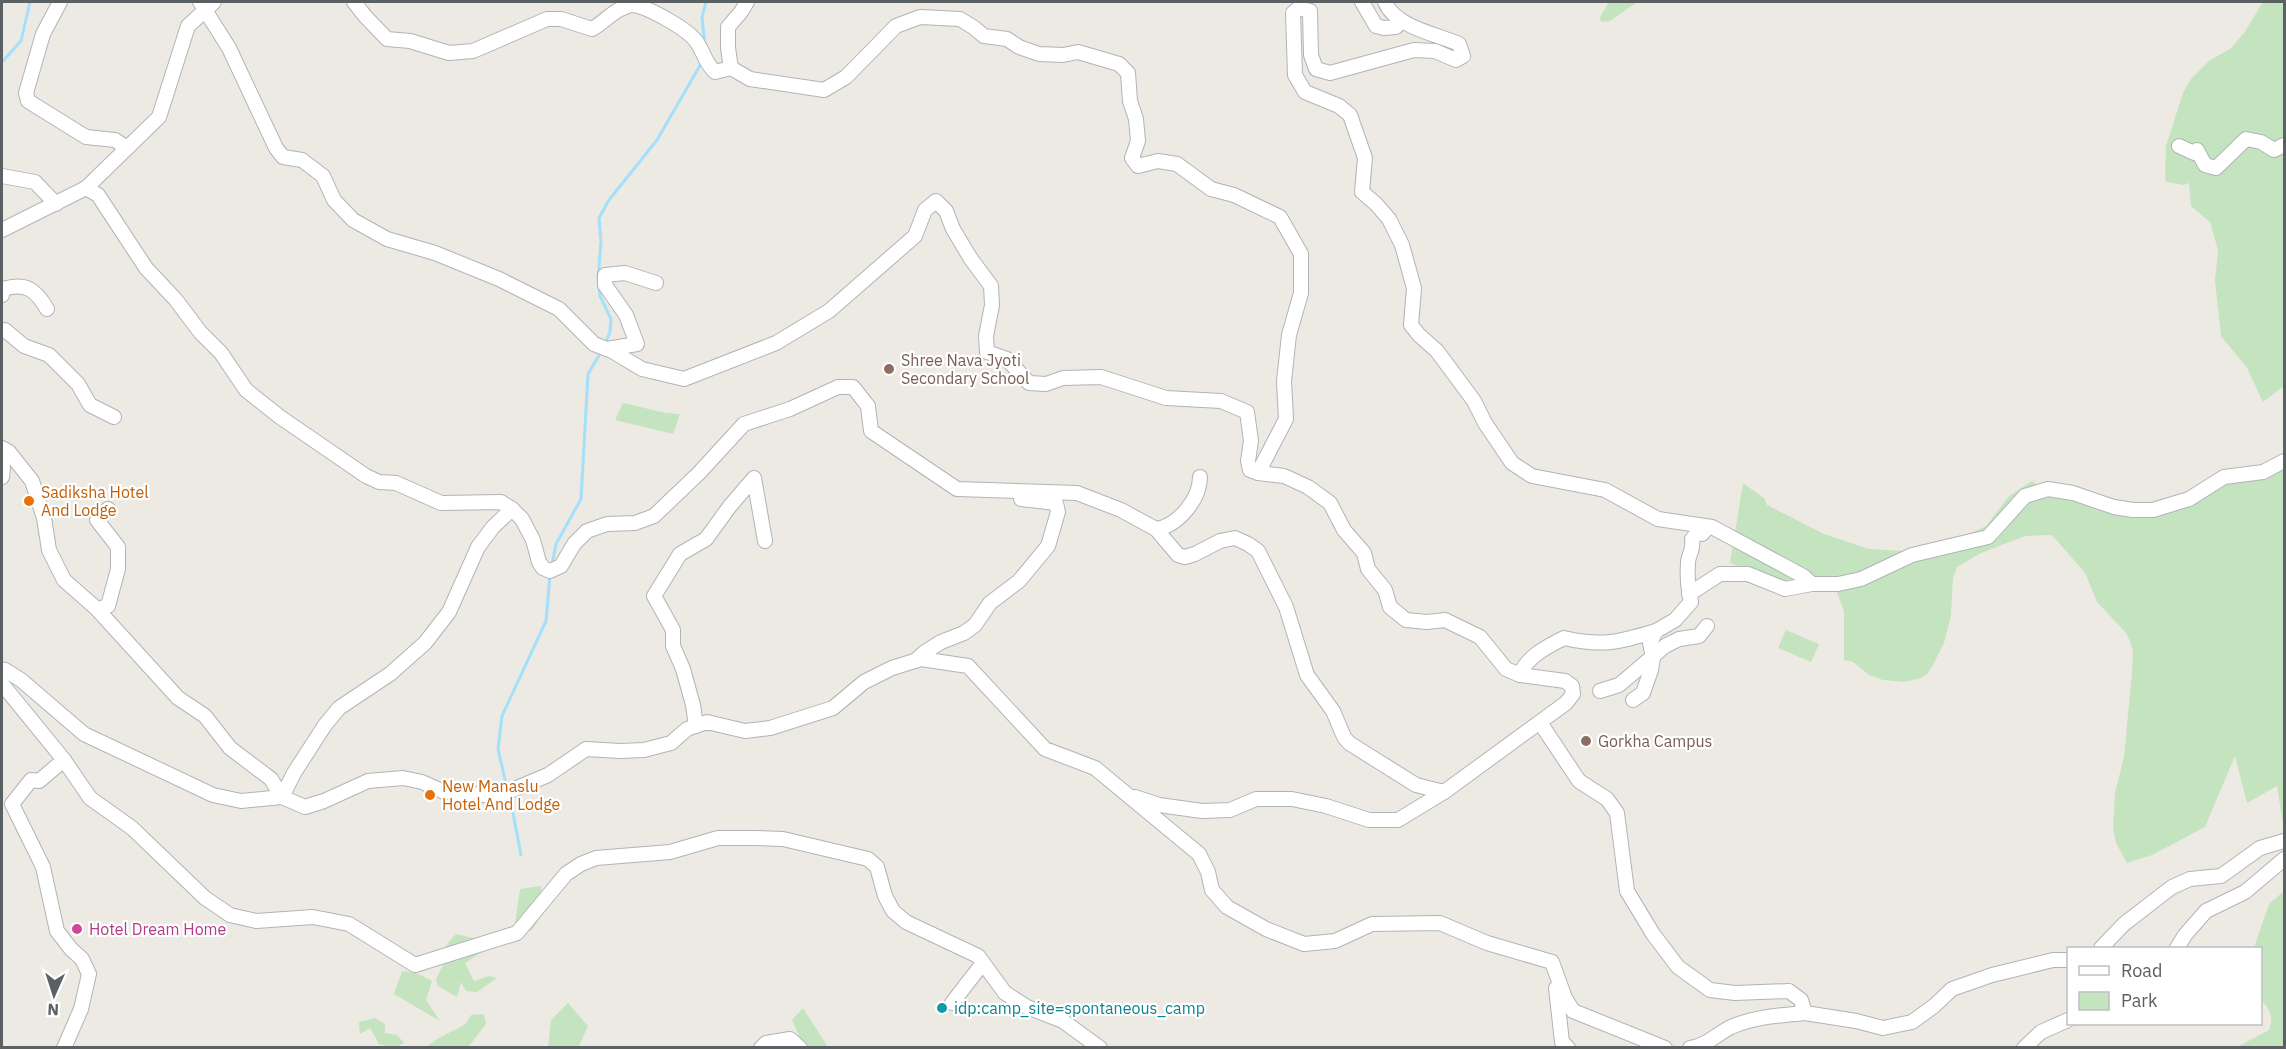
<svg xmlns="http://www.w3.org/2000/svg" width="2286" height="1049" font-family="'IBM Plex Sans',sans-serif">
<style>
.green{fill:#c4e4c0}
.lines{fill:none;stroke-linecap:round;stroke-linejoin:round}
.stream{stroke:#a4e0fc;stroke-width:3}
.minor-casing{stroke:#b0b4b8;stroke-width:16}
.minor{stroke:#fff;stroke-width:14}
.education-dot{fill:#8d6e63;stroke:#fff;stroke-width:2}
.food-dot{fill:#e8710a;stroke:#fff;stroke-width:2}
.hotel-dot{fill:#d1479c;stroke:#fff;stroke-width:2}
.culture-dot{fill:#0f9aa8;stroke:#fff;stroke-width:2}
.labels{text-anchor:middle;stroke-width:4.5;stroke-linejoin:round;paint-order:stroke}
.education-label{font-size:16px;fill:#785e54;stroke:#fff;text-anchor:start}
.food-label{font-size:16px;fill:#c56008;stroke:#fff;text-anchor:start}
.hotel-label{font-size:16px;fill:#b23c85;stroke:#fff;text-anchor:start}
.culture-label{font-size:16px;fill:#0d838f;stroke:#fff;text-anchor:start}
</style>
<rect width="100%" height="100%" fill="#edeae3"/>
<g class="green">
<polygon points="1609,2 1637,2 1610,21 1601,22 1600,17"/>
<polygon points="2263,2 2284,2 2284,386 2263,402 2247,368 2221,336 2215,281 2218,250 2210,222 2191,206 2189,183 2183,185 2167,182 2165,179 2166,146 2183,93 2191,79 2210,60 2230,49 2244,33"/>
<polygon points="623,403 666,413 680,414 673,434 615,420"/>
<polygon points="2284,467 2284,831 2277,786 2247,803 2235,756 2205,827 2152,855 2127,863 2116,843 2113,829 2115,793 2124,757 2132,672 2133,651 2130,641 2126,633 2097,602 2085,573 2052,535 2025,536 1981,553 1957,567 1953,578 1951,615 1944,643 1933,665 1927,674 1921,678 1904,682 1883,680 1869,675 1853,662 1844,660 1844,611 1836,590 1815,582 1777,580 1730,563 1743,483 1764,498 1767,505 1824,534 1869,549 1905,551 1928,547 1963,537 1986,526 2009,496 2032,481 2050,494 2112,510 2199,500 2232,482 2267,479"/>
<polygon points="1786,630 1819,644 1811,662 1778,648"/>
<path d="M541,886C543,904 543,917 531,931L515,923L520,889Z"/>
<path d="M2284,891V1047H2237L2269,1030C2276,1008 2264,1010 2260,994C2257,980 2260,962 2260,948H2254L2269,904Z"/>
<polygon points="456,934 473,938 485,950 465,963 474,981 489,976 497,978 477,992 466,991 461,982 457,997 438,986 436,979 443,965 445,947"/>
<polygon points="402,971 416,973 432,981 426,1000 440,1021 394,994"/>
<polygon points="568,1003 588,1026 579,1046 548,1047 551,1020"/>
<polygon points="803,1008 828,1047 769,1048 783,1042 803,1045 792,1020"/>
<polygon points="484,1014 486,1024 468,1047 426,1047 437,1039 466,1024 471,1015"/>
<polygon points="375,1018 385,1024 385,1033 397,1035 404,1043 394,1048 379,1044 370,1028 360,1034 359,1022"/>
</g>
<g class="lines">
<g class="stream">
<polyline points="705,47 702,17 706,2"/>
<polyline points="2,62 21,41 30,2"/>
<polyline points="605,344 610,332 611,319 600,296 598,278 601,241 599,218 609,200 657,140 702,62"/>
<polyline points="552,565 556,544 581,499 588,374 601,352"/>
<polyline points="506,784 498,749 502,716 546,621 550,575"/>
<polyline points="510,797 521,855"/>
</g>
<defs>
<g id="minor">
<polyline points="60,2 43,34 26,93 28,101 86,137 115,140 127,148"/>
<polyline points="200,2 229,48 276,148 283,157 302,160 323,176 334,200 353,220 387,239 435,253 499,279 559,309 594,344 612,351 642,369 684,379 776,343 829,311 915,236 925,210 936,201 946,211 953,229 971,259 991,286 992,305 986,336 987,352 1007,359 1029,383 1046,384 1063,378 1101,377 1166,398 1221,401 1247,412 1251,441 1248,461 1250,470 1258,473 1284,476 1308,487 1330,503 1344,530 1364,553 1368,569 1385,590 1390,607 1406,620 1427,622 1445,620 1480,637 1506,669 1520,675"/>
<path d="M354,2L365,16L387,39L410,41L449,53L473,51L547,19H561L592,29C602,24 613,11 623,8C626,7 628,5 632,5C647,6 687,29 696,41C704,52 705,63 715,72L731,68"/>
<polyline points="747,2 741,12 728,27 728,48 731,68 750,79 824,90 846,77 896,26 920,17 960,19 973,27 984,36 1007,39 1019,47 1039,54 1063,55 1078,52 1119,64 1128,73 1130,101 1136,119 1138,141 1132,158 1138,166 1158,161 1177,164 1211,189 1234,195 1280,217 1301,254 1301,293 1289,335 1284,381 1286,419 1258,473"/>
<polyline points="1362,2 1376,26 1384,28 1396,27 1401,20"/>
<path d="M1385,2C1395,27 1436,34 1459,44L1463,56L1456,60L1435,51L1414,50L1330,73L1316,69L1311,55L1310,11L1299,8L1293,13L1295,75L1305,92L1339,106L1350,115L1365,158L1362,192L1376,204L1389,219L1402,245L1414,288L1411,325L1419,335L1437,351L1474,401L1485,423L1512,463L1532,476L1605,490L1658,519L1712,527L1803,576L1812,584"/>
<polyline points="2179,146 2194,153 2197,150 2205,165 2216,168 2246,139 2261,142 2274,150 2284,145"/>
<polyline points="2,176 35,182 56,204"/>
<path d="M86,188L98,195L146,268L176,300L200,332L221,353L246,390L280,417L366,476L379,482L396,483L441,503L501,502L512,509L522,519L533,540L539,562L543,568L550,571L561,566L574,544L587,531L607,524L635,523L654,516L699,473L744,424L790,409L838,387H853L868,406L871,431L957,489L1077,493L1121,510L1156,529L1178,555L1185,557L1195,554L1220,541L1235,538L1248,544L1258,551L1286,607L1307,675L1333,711L1344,737L1349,743L1416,785L1444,792L1566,703L1573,694L1572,686L1565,681L1520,675C1526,657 1548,646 1564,638C1602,647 1620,642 1656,631"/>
<polyline points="2,230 86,188 159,117 188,26 214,2"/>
<path d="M2,295L3,289C26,282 36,290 47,309"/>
<polyline points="2,331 5,330 24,346 49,355 78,384 90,405 114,417"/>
<polyline points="607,349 637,344 626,315 605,285 605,275 625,273 656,283"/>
<polyline points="2,448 9,452 32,481 44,518 49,550 64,580 97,609 178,698 205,716 230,748 271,779 282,797"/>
<polyline points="2,460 3,467 2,477"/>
<path d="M1156,529C1178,526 1200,499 1200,477"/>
<polyline points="1689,594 1720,574 1748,574 1785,589 1812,584 1838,584 1861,579 1912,555 1988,537 2025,496 2048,489 2073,493 2114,507 2133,510 2153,510 2189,499 2224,477 2263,472 2284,461"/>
<polyline points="97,609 108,606 118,569 118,547 97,520 108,509"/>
<polyline points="915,661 925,652 941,642 964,633 975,625 990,603 1019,581 1048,546 1058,512 1056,503 1021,499"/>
<polyline points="2,673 5,670 21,680 84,734 213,795 241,801 282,797 305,807 324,801 368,781 403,778 422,782 444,792 498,796 548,775 586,749 620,751 644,750 671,743 687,729 707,722 745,731 770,728 833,708 864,682 892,668 921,659 968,666 1045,749 1095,768 1199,854 1208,872 1212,890 1227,907 1266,929 1304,944 1335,941 1372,924 1440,923 1487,943 1552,962 1565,998 1573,1011 1665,1048"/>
<polyline points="2,684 64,760 90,798 132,828 205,898 230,915 256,921 313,917 349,924 415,965 517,933 566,874 581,864 596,858 670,852 718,838 754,838 783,839 868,859 877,867 885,896 893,911 906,922 978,956 1005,993 1027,1007 1063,1021 1100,1048"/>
<polyline points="1600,691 1619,685 1665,646 1679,639 1699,636 1707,626"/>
<path d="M1633,700L1643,693L1651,670L1653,658L1650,643L1656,631L1675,620L1691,602C1688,589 1687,575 1688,562C1689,552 1694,551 1692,539L1697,533L1702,534L1708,527"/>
<path d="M1541,724L1579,781L1607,799L1617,813L1627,891L1653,934L1678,967L1710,990L1735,993L1789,991L1801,1000L1805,1013C1781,1015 1754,1017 1731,1027C1717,1034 1706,1046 1690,1048"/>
<polyline points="696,726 693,705 683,669 673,646 673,630 654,596 680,554 706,539 730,506 754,478 765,541"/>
<polyline points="282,797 294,773 325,725 339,708 390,674 425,643 449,612 478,547 493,527 512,509"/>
<polyline points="1135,797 1159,805 1202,811 1230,810 1256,799 1292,799 1326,806 1369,820 1398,820 1444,792"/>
<polyline points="2101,948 2124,924 2172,887 2190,879 2221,876 2260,848 2284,841"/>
<polyline points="2177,948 2185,935 2206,911 2245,892 2284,859"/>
<polyline points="1556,988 1562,1042 1568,1048"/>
<polyline points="952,1003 983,963"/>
<polyline points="1805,1013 1856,1021 1883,1028 1912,1022 1934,1006 1952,989 1992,975 2053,960 2068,960"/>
<polyline points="64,1048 81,1009 89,974 82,959 71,949 57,931 43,867 12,804 31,780 39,781 64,760"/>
<polyline points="761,1048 766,1043 790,1039 800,1048"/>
<polyline points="2024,1048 2041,1032 2068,1020"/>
</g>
</defs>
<use href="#minor" class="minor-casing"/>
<use href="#minor" class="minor"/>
</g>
<g class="education-dot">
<circle cx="889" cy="369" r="6"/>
<circle cx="1586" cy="741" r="6"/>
</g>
<g class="food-dot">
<circle cx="29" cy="501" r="6"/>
<circle cx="430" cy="795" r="6"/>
</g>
<circle class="hotel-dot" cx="77" cy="929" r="6"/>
<circle class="culture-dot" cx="942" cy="1008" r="6"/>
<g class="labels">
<g class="education-label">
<text x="901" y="366">Shree Nava Jyoti<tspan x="901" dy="18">Secondary School</tspan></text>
<text x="1598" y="747">Gorkha Campus</text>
</g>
<g class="food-label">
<text x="41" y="498">Sadiksha Hotel<tspan x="41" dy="18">And Lodge</tspan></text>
<text x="442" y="792">New Manaslu<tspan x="442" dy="18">Hotel And Lodge</tspan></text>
</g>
<g class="hotel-label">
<text x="89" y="935">Hotel Dream Home</text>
</g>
<g class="culture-label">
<text x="954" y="1014">idp:camp_site=spontaneous_camp</text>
</g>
</g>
<rect width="2286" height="1049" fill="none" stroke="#5b6063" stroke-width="6"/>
<rect x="2067" y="947" width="195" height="78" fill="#ffffff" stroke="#bdbfc1" stroke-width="1.5"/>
<rect x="2079" y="966" width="30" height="9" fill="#ffffff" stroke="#bdbfc1" stroke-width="1.5"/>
<text x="2121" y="977" font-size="18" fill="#5b6063">Road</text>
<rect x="2079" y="992" width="30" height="18" fill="#c4e4c0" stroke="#bdbfc1" stroke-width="1.5"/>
<text x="2121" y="1007" font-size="18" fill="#5b6063">Park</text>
<g transform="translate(54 995) rotate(183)" stroke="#ffffff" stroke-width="4.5" paint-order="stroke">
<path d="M0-4.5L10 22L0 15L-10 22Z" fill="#5b6063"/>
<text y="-9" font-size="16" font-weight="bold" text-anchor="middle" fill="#5b6063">N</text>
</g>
</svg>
